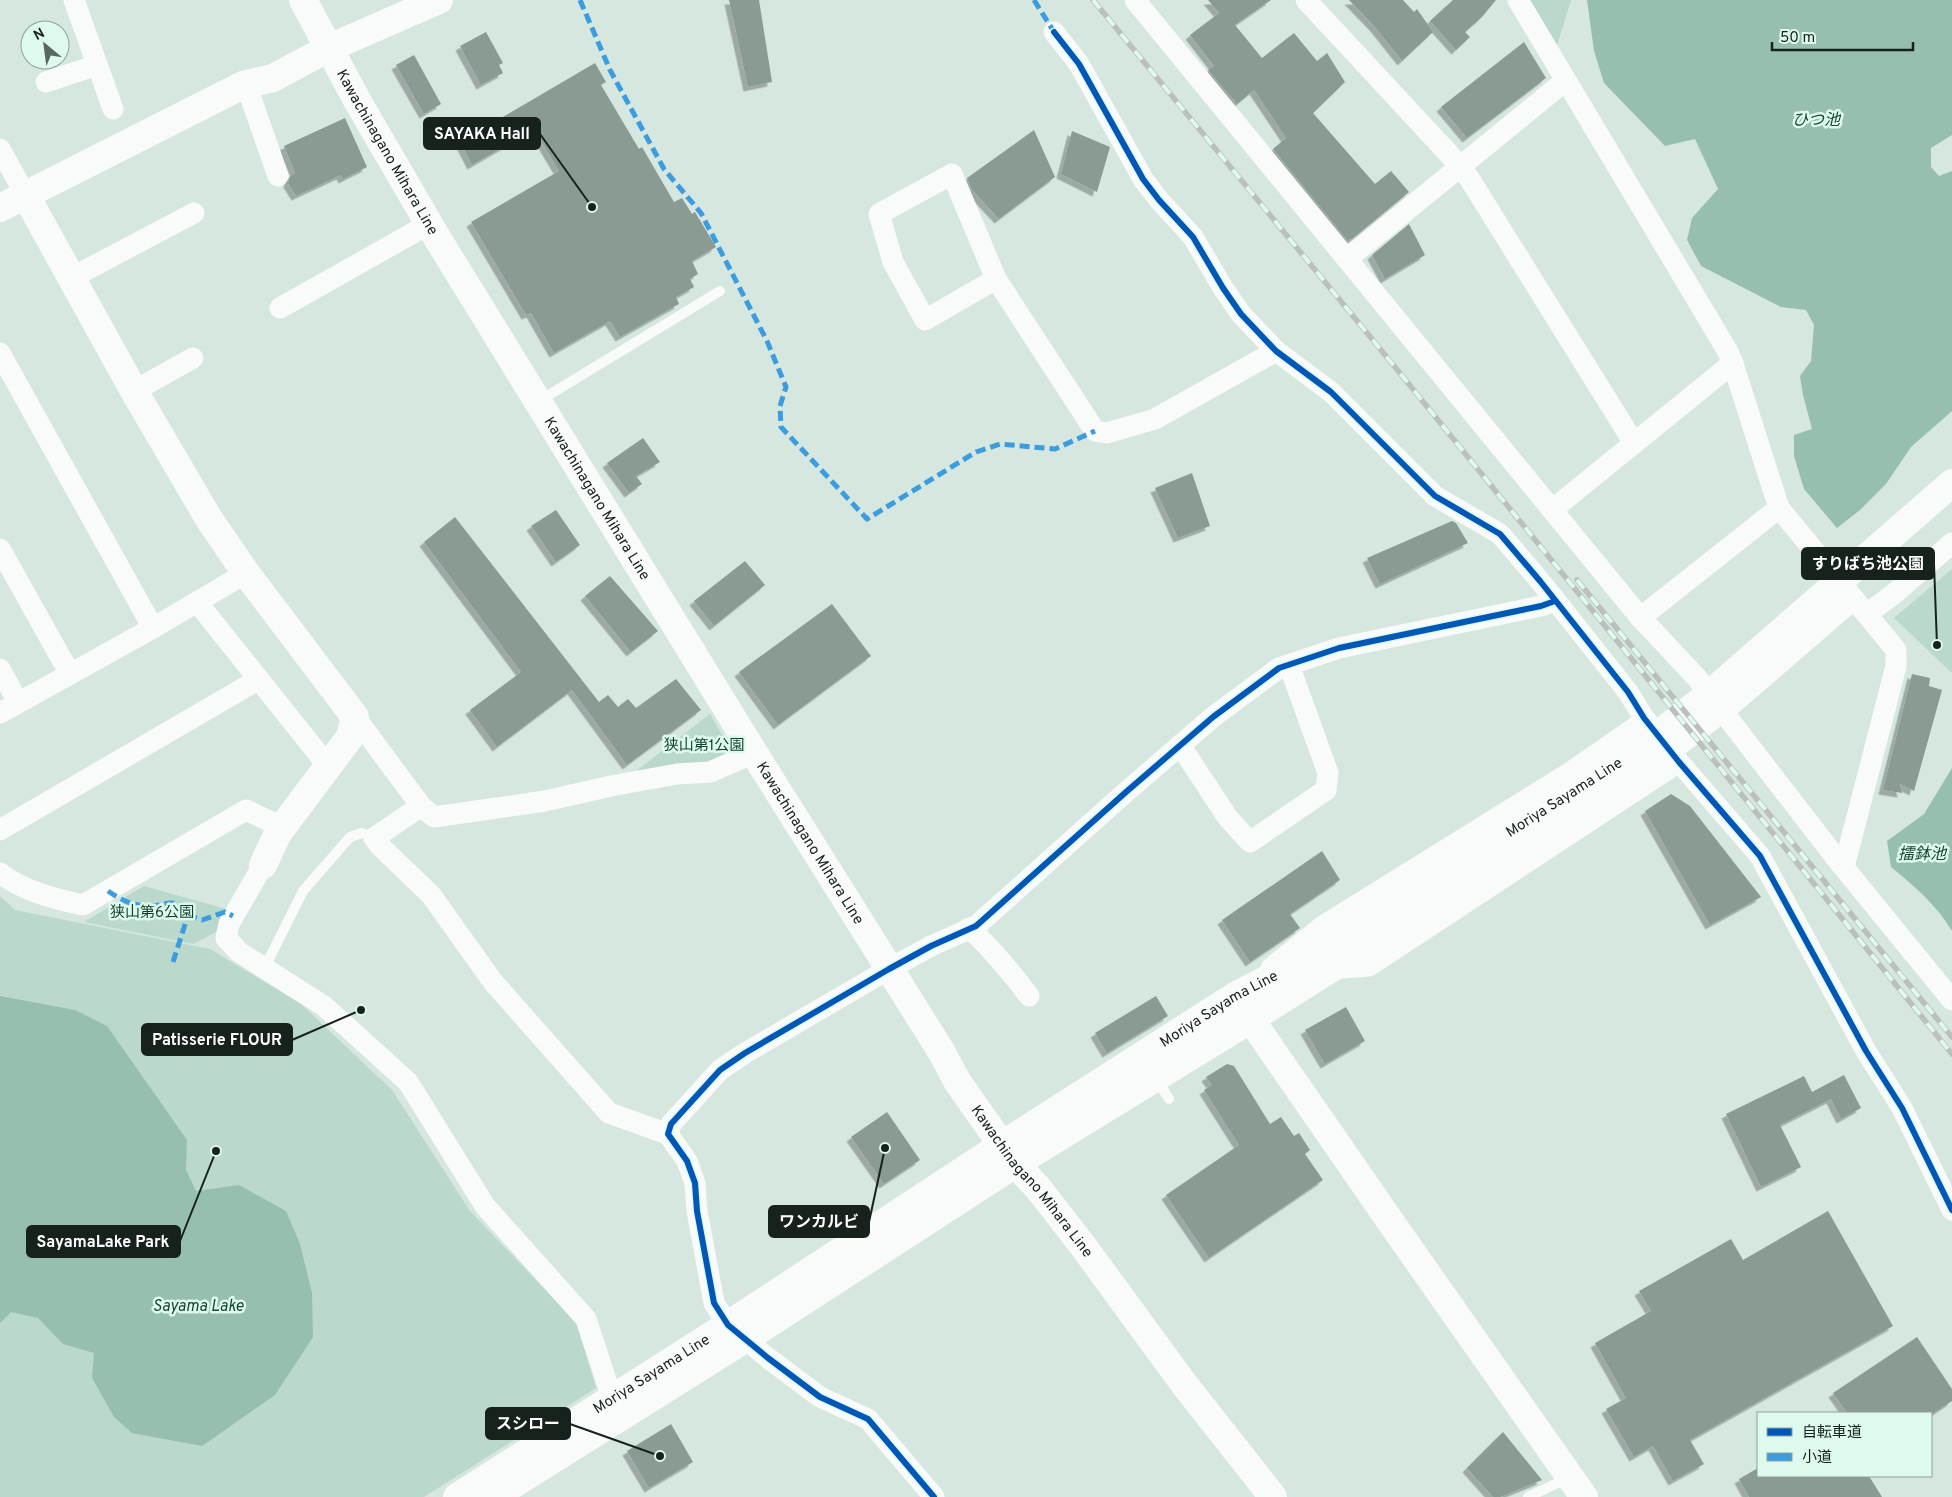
<svg xmlns="http://www.w3.org/2000/svg" width="1952" height="1497" font-family="Overpass,'Noto Sans JP',sans-serif">
<style>
.green{fill:#bad8cb}
.water{fill:#96c0ad}
.building{fill:#8a9b94;filter:url(#shadow)}
.lines{fill:none;stroke-linecap:round;stroke-linejoin:round}
.lane{stroke:#f9fbfa;stroke-width:10}
.street{stroke:#f9fbfa;stroke-width:21}
.secondary{stroke:#f9fbfa;stroke-width:28}
.rail-casing{stroke:#bbc0be;stroke-width:5.5}
.rail{stroke:#ddfaed;stroke-width:4;stroke-dasharray:11;stroke-linecap:butt}
.quiet{stroke:#3b9cdf;stroke-width:5;stroke-dasharray:10 5;stroke-linecap:butt}
.cycleway-casing{stroke:#ddfaed;stroke-width:9}
.cycleway{stroke:#0057b8;stroke-width:6}
.labels{text-anchor:middle;stroke-width:5;stroke-linejoin:round;paint-order:stroke}
.street-label{font-size:15px;fill:#17221d;stroke:#ddfaed}
.park-label{font-size:15px;fill:#113f2f;stroke:#ddfaed}
.water-label{font-size:16px;font-style:italic;fill:#174434;stroke:#ddfaed}
.leader{fill:none;stroke:#17221d;stroke-width:2}
.callout-dot{fill:#17221d;stroke:#ddfaed;stroke-width:2}
.callout{fill:#17221d;stroke:#17221d;stroke-width:2}
.callout-label{font-size:16px;text-anchor:middle;font-weight:bold;fill:#fff}
</style>
<defs>
<filter id="shadow"><feDropShadow dx="-4.5" dy="4.5" stdDeviation="0" flood-color="#0004"/></filter>
</defs>
<rect width="100%" height="100%" fill="#d6e7df"/>
<g class="green">
<polygon points="1525,0 1571,0 1555,52"/>
<polygon points="1952,569 1952,673 1894,618"/>
<polygon points="710,714 735,758 627,778"/>
<polygon points="144,886 226,909 216,932 193,944 84,922"/>
<polygon points="0,896 15,910 210,949 301,1004 392,1090 470,1211 576,1322 596,1388 424,1497 0,1497"/>
</g>
<g class="water">
<polygon points="1587,0 1952,0 1952,135 1931,148 1931,167 1939,176 1952,171 1952,411 1911,447 1886,484 1860,510 1837,528 1804,489 1794,456 1794,435 1812,429 1803,395 1800,376 1811,361 1814,325 1806,310 1781,307 1701,266 1687,240 1692,218 1718,189 1695,139 1665,146 1604,83 1594,51"/>
<path d="M1952,768V931C1936,904 1914,886 1891,867L1887,841L1924,814Z"/>
<polygon points="0,996 75,1010 107,1026 187,1140 186,1170 196,1191 239,1185 286,1211 300,1244 312,1293 313,1337 275,1395 202,1446 132,1433 114,1417 92,1378 94,1353 63,1344 38,1318 11,1312 0,1323"/>
</g>
<g class="building">
<polygon points="729,0 759,0 772,82 748,87"/>
<polygon points="1208,0 1271,0 1235,25 1262,58 1294,33 1317,61 1327,53 1345,82 1313,113 1375,184 1391,171 1409,192 1352,239 1347,240 1273,149 1286,138 1254,90 1237,104 1208,70 1214,66 1190,35 1219,13"/>
<polygon points="1349,0 1403,0 1414,12 1417,9 1433,32 1402,61 1375,27"/>
<polygon points="1453,0 1496,0 1482,17 1465,32 1470,37 1456,50 1430,21"/>
<polygon points="486,32 503,63 499,65 503,73 481,85 460,46"/>
<polygon points="1524,42 1546,78 1467,138 1441,107"/>
<polygon points="414,55 441,104 424,114 396,65"/>
<polygon points="595,63 606,82 601,85 639,149 642,147 674,202 682,198 692,214 695,212 716,247 692,261 698,274 690,279 694,287 676,297 679,304 620,337 610,321 554,353 531,313 526,315 471,222 559,171 534,129 472,165 460,142"/>
<polygon points="345,118 367,167 343,179 341,175 296,196 288,183 290,176 295,173 284,146"/>
<polygon points="1034,130 1055,177 999,219 972,190 967,178"/>
<polygon points="1072,131 1110,147 1097,192 1061,174"/>
<polygon points="1409,224 1425,255 1385,279 1372,255"/>
<polygon points="643,438 660,462 636,476 642,484 629,493 607,463"/>
<polygon points="1192,473 1210,526 1178,538 1155,488"/>
<polygon points="556,510 580,545 556,562 531,526"/>
<polygon points="455,517 599,702 608,695 618,707 628,699 636,708 676,679 701,710 627,765 572,690 497,747 470,710 521,672 424,542"/>
<polygon points="1452,521 1456,523 1468,543 1380,584 1367,558"/>
<polygon points="745,561 765,585 714,626 694,601"/>
<polygon points="610,576 658,631 631,652 585,596"/>
<polygon points="832,604 871,656 778,725 739,672"/>
<polygon points="1912,674 1930,678 1929,686 1942,690 1914,791 1900,784 1902,793 1883,790"/>
<polygon points="1671,794 1690,806 1761,897 1710,925 1645,811"/>
<polygon points="1322,851 1340,880 1290,914 1300,928 1250,962 1222,920"/>
<polygon points="1156,996 1168,1016 1107,1053 1095,1033"/>
<polygon points="1346,1007 1365,1041 1325,1064 1305,1030"/>
<polygon points="1227,1064 1234,1066 1270,1124 1281,1117 1294,1136 1299,1133 1310,1150 1305,1154 1323,1180 1209,1258 1166,1195 1239,1145 1204,1090 1212,1085 1206,1077"/>
<polygon points="1844,1075 1861,1108 1841,1119 1831,1099 1780,1125 1801,1167 1761,1187 1726,1114 1804,1076 1812,1092"/>
<polygon points="887,1112 920,1160 884,1184 851,1137"/>
<polygon points="1828,1211 1893,1326 1690,1440 1704,1464 1673,1481 1653,1446 1634,1457 1606,1409 1626,1398 1595,1343 1651,1311 1639,1291 1731,1239 1743,1260"/>
<polygon points="1917,1337 1952,1389 1952,1401 1934,1413 1847,1413 1833,1393"/>
<polygon points="671,1424 693,1462 649,1488 627,1451"/>
<polygon points="1503,1432 1542,1480 1500,1497 1493,1497 1467,1468"/>
<polygon points="1758,1468 1758,1476 1869,1476 1882,1497 1749,1497 1739,1479"/>
</g>
<g class="lines">
<g class="lane">
<polyline points="539,401 720,291"/>
<polyline points="265,967 303,891 350,837 362,833 374,838"/>
<polyline points="1156,1078 1169,1099"/>
<polyline points="1528,1497 1568,1478"/>
</g>
<g class="street">
<polyline points="74,0 113,109"/>
<polyline points="1135,0 1639,616 1697,678 1836,858 1952,1000"/>
<polyline points="1306,0 1449,154 1469,178 1634,443"/>
<polyline points="1518,0 1727,350 1733,364 1779,508 1896,650 1896,666 1844,867"/>
<polyline points="1054,32 1079,64 1143,179 1159,200 1193,237 1223,288 1241,314 1276,351 1331,392 1435,496 1500,534 1540,581 1628,692 1644,718 1679,762 1760,856 1866,1051 1902,1108 1952,1210"/>
<polyline points="46,82 97,65"/>
<polyline points="246,84 278,176"/>
<polyline points="0,149 25,194"/>
<polyline points="1347,259 1565,81"/>
<polyline points="71,278 194,213"/>
<polyline points="996,279 925,320 893,262 879,214 952,174 996,279 1095,431 1107,433 1155,419 1276,351"/>
<polyline points="280,308 429,224"/>
<polyline points="0,353 153,628"/>
<polyline points="134,391 193,358"/>
<polyline points="1552,510 1733,363"/>
<polyline points="0,549 70,674"/>
<polyline points="197,602 328,766"/>
<polyline points="1867,614 1895,593 1952,543"/>
<polyline points="1640,618 1779,508"/>
<polyline points="0,669 18,702"/>
<polyline points="1723,712 1854,599"/>
<polyline points="0,713 153,628 246,573"/>
<polyline points="355,717 421,806 374,838 380,846 431,895 493,982 609,1113 668,1134"/>
<polyline points="1180,745 1228,818 1250,842 1326,790 1328,773 1289,665"/>
<polyline points="421,806 434,817 545,801 611,786 677,774 710,772 754,753"/>
<polyline points="0,830 259,679"/>
<polyline points="263,865 229,924 226,938 239,952 324,1006 408,1082 485,1206 586,1319 612,1398"/>
<path d="M0,873C23,891 55,899 83,905L246,810L282,827"/>
<path d="M969,928C992,949 1011,972 1029,996"/>
<polyline points="1271,968 1323,926 1571,772 1646,720"/>
<polyline points="1330,969 1369,966 1679,762"/>
<polyline points="934,1497 868,1419 820,1397 768,1358 728,1325 714,1303 697,1211 695,1183 687,1161 668,1134 671,1124 720,1070 745,1053 889,969 931,946 976,926 1126,792 1213,717 1279,668 1339,648 1541,606 1555,601"/>
</g>
<g class="secondary">
<path id="s1" d="M303,0L358,102L436,236L754,753L941,1051L957,1081L1015,1164L1038,1188L1083,1246L1184,1384L1273,1497"/>
<polyline points="25,194 134,391 209,519 246,573 355,717 350,737 278,833 263,865"/>
<polyline points="0,208 243,85 273,78 329,48 439,0"/>
<polyline points="1240,1004 1397,1231 1584,1497"/>
<path id="s2" d="M457,1497L728,1325L1002,1145L1235,996L1325,949L1622,760L1665,729L1712,692L1952,483"/>
<polyline points="493,1497 745,1339 1015,1164 1251,1019 1588,806 1634,775 1710,717"/>
</g>
<defs>
<g id="rail">
<polyline points="1093,0 1395,367 1952,1054"/>
<polyline points="1577,580 1952,1037"/>
</g>
</defs>
<use href="#rail" class="rail-casing"/>
<use href="#rail" class="rail"/>
<g class="quiet">
<polyline points="580,0 610,70 664,169 701,213 767,341 786,387 780,406 781,427 867,519 976,452 1000,444 1055,449 1095,431"/>
<polyline points="1034,0 1054,32"/>
<path d="M108,891C121,900 133,906 149,906C166,906 166,899 185,906L188,915L202,920L225,912L233,916"/>
<polyline points="173,962 188,915"/>
</g>
<defs>
<g id="cycleway">
<polyline points="1054,32 1079,64 1143,179 1159,200 1193,237 1223,288 1241,314 1276,351 1331,392 1435,496 1500,534 1540,581 1628,692 1644,718 1679,762 1760,856 1866,1051 1902,1108 1952,1210"/>
<polyline points="934,1497 868,1419 820,1397 768,1358 728,1325 714,1303 697,1211 695,1183 687,1161 668,1134 671,1124 720,1070 745,1053 889,969 931,946 976,926 1126,792 1213,717 1279,668 1339,648 1541,606 1555,601"/>
</g>
</defs>
<use href="#cycleway" class="cycleway-casing"/>
<use href="#cycleway" class="cycleway"/>
</g>
<g class="labels">
<g class="street-label">
<text dy="5" stroke="none"><textPath href="#s1" startOffset="174">Kawachinagano Mihara Line</textPath></text>
<text dy="5" stroke="none"><textPath href="#s1" startOffset="579">Kawachinagano Mihara Line</textPath></text>
<text dy="5" stroke="none"><textPath href="#s2" startOffset="1310">Moriya Sayama Line</textPath></text>
<text dy="5" stroke="none"><textPath href="#s1" startOffset="984">Kawachinagano Mihara Line</textPath></text>
<text dy="5" stroke="none"><textPath href="#s2" startOffset="905">Moriya Sayama Line</textPath></text>
<text dy="5" stroke="none"><textPath href="#s1" startOffset="1389">Kawachinagano Mihara Line</textPath></text>
<text dy="5" stroke="none"><textPath href="#s2" startOffset="230">Moriya Sayama Line</textPath></text>
</g>
<g class="park-label">
<text x="704" y="750">狭山第1公園</text>
<text x="152" y="917">狭山第6公園</text>
</g>
<g class="water-label">
<text x="1816" y="125">ひつ池</text>
<text x="1922" y="859">擂鉢池</text>
<text x="198" y="1311">Sayama Lake</text>
</g>
</g>
<path class="leader" d="M592 207L540 134M1937 645L1934 564M361 1010L292 1040M885 1148L869 1222M216 1151L180 1241M660 1456L570 1424"/>
<g class="callout-dot">
<circle cx="592" cy="207" r="5"/>
<circle cx="1937" cy="645" r="5"/>
<circle cx="361" cy="1010" r="5"/>
<circle cx="885" cy="1148" r="5"/>
<circle cx="216" cy="1151" r="5"/>
<circle cx="660" cy="1456" r="5"/>
</g>
<g class="callout">
<rect x="424" y="118" width="116" height="31" rx="5"/>
<rect x="1802" y="548" width="132" height="31" rx="5"/>
<rect x="142" y="1024" width="150" height="31" rx="5"/>
<rect x="769" y="1206" width="100" height="31" rx="5"/>
<rect x="27" y="1226" width="153" height="31" rx="5"/>
<rect x="486" y="1408" width="84" height="31" rx="5"/>
</g>
<g class="callout-label">
<text x="482" y="139">SAYAKA Hall</text>
<text x="1868" y="569">すりばち池公園</text>
<text x="217" y="1045">Patisserie FLOUR</text>
<text x="819" y="1227">ワンカルビ</text>
<text x="103" y="1247">SayamaLake Park</text>
<text x="528" y="1429">スシロー</text>
</g>
<rect x="1757" y="1412" width="175" height="65" fill="#ddfaed" stroke="#8ea49a"/>
<rect x="1767" y="1428" width="25" height="8" fill="#0057b8" stroke="#8ea49a"/>
<text x="1802" y="1437" font-size="15" fill="#17221d">自転車道</text>
<rect x="1767" y="1453" width="25" height="8" fill="#3b9cdf" stroke="#8ea49a"/>
<text x="1802" y="1462" font-size="15" fill="#17221d">小道</text>
<g transform="translate(45 45) rotate(331)"><circle r="24" fill="#ddfaed" stroke="#8ea49a"/>
<path d="M0-4L9 19L0 12L-9 19Z" fill="#5a6761"/>
<text y="-8" font-size="14" font-weight="bold" text-anchor="middle" fill="#17221d">N</text>
</g>
<path d="M1772 42v8h141v-8" fill="none" stroke="#17221d" stroke-width="2.5"/>
<text x="1780" y="42" font-size="15" fill="#17221d" stroke="#ddfaed" stroke-width="4" paint-order="stroke">50 m</text>
</svg>
